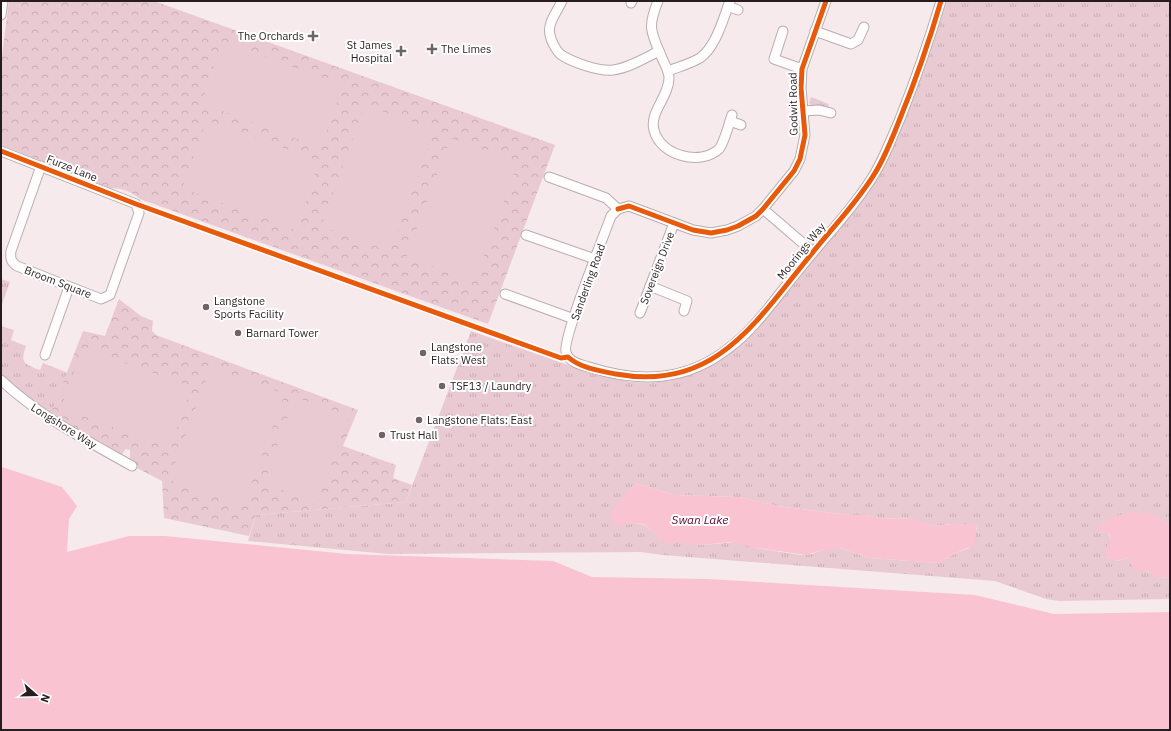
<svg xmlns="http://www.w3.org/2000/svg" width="1171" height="731" font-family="'IBM Plex Sans',sans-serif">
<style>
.grass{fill:url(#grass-tufts);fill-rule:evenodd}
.park{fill:url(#park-crowns)}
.garden{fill:#e9cad2}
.water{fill:#fac3d2}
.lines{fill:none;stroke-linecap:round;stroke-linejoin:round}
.minor-casing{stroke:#b8aeb0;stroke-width:11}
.minor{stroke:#fefcfc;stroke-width:9}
.cycleway-casing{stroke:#fff;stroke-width:8}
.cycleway{stroke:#e8590c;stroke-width:5}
.poi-dot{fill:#6f6568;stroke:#fff;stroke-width:1.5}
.labels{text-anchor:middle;stroke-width:4;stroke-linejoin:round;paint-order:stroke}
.poi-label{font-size:11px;fill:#271d20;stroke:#fff;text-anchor:start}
.street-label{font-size:11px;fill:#271d20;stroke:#fff}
.water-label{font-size:12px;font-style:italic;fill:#5c062c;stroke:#fff}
</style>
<defs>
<pattern id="grass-tufts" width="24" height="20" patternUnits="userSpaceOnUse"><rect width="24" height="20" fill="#e9cad2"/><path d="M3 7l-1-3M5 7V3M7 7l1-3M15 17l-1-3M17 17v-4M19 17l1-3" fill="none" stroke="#c8adb4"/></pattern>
<pattern id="park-crowns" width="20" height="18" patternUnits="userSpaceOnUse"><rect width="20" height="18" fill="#e9cad2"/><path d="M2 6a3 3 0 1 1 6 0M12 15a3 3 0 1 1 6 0" fill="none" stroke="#c8adb4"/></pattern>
</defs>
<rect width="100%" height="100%" fill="#f6eaed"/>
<g class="grass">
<path d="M947,1H1170V527C1160,516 1149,513 1135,512L1102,533H1108L1111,539L1106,557L1117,561L1126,558L1130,561L1134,568C1138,570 1143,569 1147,571C1157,575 1158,578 1170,578V599L1059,601L1046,599L995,581L663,555L640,552L388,554L248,541L256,515L406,502L471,331L594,374L631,382L650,383L673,380L696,373L714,363L767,316L856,206L883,167L898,136L913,98ZM636,484L642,485L675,495L740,497L777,506L849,515H866L879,518L910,519L933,526L951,524H978L975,534L969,548L954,554L938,563L870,558L839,548H834L819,551L812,554L801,555L756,548L736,542L702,545L660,540C651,529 644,521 629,524L621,500Z"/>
<polygon points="811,97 829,104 828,108 813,107 809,103"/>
<polygon points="1,279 10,282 1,307"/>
<path d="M1,326L14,330L11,340L26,346C20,363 24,364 40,370L43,363L68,373L50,416L1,376Z"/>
</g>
<g class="park">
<path d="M9,1H154L555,145L488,324L140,199C131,191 121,188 109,188L1,145V63Z"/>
<polygon points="119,299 141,316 153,321 152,331 156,335 358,410 343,446 396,465 393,478 412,485 406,502 256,515 249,536 164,518 162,481 137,468 138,466 130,461 130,450 126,449 122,454 119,455 50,416 83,331 105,336"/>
</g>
<g class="garden">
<polygon points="222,41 343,85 321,148 201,103"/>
<polygon points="365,105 435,130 390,251 321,226"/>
<polygon points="201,118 319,161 299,222 303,223 299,231 182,188 204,127 200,125"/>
<polygon points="451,138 518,162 475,281 406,257"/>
<polygon points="83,348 192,387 170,448 61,408"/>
<polygon points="211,367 285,394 243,506 169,480"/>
<polygon points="295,397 349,416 317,503 264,483"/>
</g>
<g class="water">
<polygon points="2,467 62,487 77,506 69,519 67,552 129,536 165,536 347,554 553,561 592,577 708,579 975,595 1054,614 1170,612 1170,730 1,730"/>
<path d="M636,484L642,485L675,495L740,497L777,506L849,515H866L879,518L910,519L918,521L933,526L951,524H978L976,529L975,543L972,546L954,554L938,563L870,558L839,548L819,551L806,555L756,548L731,542L702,545L663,542C658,539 656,535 652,531C640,518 633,525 619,526C616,524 611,521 611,517C610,508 630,490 636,484Z"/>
<path d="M1129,512C1145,511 1160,515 1170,527V578L1158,577L1148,571L1136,570L1132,566L1128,559L1126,558L1116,561L1106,557L1105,555V551L1111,539L1109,534L1100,532L1098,528C1104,519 1119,515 1129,512Z"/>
</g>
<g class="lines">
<defs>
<g id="minor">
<path d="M562,1C557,12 547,23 550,35C551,41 556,50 560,54C571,62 600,72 613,70C629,68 645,58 659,51"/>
<path d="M658,1C647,28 651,32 662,58C665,65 669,71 669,78C669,97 649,112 654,130C660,156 701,166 719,149C724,143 729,124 732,115"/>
<polyline points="631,3 632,1"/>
<polyline points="728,6 738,10"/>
<polyline points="1,15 3,1"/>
<polyline points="783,31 774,59 802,69"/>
<polyline points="815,31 851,44 858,40 864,27"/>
<path d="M668,71C678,67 690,64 700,58C716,47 723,19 730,1"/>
<polyline points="803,111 819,110 831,113"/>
<polyline points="730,121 741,125"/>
<path d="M1,151L136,204L139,213L110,295L101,299L17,266C11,262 10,258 11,251L41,166"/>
<polyline points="549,177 606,198 618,209"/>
<path d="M618,209L611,216C604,236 562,339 566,352C568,362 581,365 589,367C639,383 686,382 729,348C756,328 776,297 798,271C823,239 854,208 875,173C885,156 892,137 900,119C915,81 929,41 941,1"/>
<polyline points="618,209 629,206 693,230 711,233 727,230 738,226 756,216 763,209 794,171 800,159 805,135 801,88 802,69 826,1"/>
<polyline points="763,209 813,252"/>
<polyline points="526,235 595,259"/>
<polyline points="650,286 687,301 684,311"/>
<polyline points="505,294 574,319"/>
<polyline points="640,313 674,223"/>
<polyline points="45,355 69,287"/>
<path d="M1,380C39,416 86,440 132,466"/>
</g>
</defs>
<use href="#minor" class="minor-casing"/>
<use href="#minor" class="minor"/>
<defs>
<g id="cycleway">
<path d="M1,151L136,204L561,358L568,357C580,368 600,371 616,374C714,392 755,323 809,257C831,229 857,203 875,173C885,157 892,139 899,121C915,82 929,42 941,1"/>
<polyline points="618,209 629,206 693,230 711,233 727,230 738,226 756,216 763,209 794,171 800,159 805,135 801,88 802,69 826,1"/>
</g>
</defs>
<use href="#cycleway" class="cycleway-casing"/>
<use href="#cycleway" class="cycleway"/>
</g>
<g class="poi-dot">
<path d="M311 30h4v4h4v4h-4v4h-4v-4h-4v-4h4z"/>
<path d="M430 43h4v4h4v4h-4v4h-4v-4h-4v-4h4z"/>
<path d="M399 45h4v4h4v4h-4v4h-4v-4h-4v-4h4z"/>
<circle cx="206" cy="307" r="4"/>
<circle cx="238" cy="333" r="4"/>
<circle cx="423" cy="353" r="4"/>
<circle cx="442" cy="386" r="4"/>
<circle cx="419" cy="420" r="4"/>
<circle cx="382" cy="435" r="4"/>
</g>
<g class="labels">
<g class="poi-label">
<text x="304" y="40" text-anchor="end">The Orchards</text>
<text x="392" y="49" text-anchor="end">St James<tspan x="392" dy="13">Hospital</tspan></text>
<text x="441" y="53">The Limes</text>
<text x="214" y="305">Langstone<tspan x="214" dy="13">Sports Facility</tspan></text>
<text x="246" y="337">Barnard Tower</text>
<text x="431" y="351">Langstone<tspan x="431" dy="13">Flats: West</tspan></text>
<text x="450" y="390">TSF13 / Laundry</text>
<text x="427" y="424">Langstone Flats: East</text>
<text x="390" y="439">Trust Hall</text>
</g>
<g class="street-label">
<text transform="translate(793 104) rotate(-91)" y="4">Godwit Road</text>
<text transform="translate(72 168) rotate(22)" y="4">Furze Lane</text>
<text transform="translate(801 251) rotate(-51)" y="4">Moorings Way</text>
<text transform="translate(657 268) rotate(-69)" y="4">Sovereign Drive</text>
<text transform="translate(58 282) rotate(21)" y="4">Broom Square</text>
<text transform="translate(588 282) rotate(-70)" y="4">Sanderling Road</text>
<text transform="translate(64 426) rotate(32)" y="4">Longshore Way</text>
</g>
<g class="water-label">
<text x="700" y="524">Swan Lake</text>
</g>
</g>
<rect width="1171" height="731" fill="none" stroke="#271d20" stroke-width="4"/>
<g transform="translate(36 695) rotate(110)" stroke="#ffffff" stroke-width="3" paint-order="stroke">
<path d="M0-3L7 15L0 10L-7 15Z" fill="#271d20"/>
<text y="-6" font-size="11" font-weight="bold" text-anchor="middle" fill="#271d20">N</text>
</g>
</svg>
